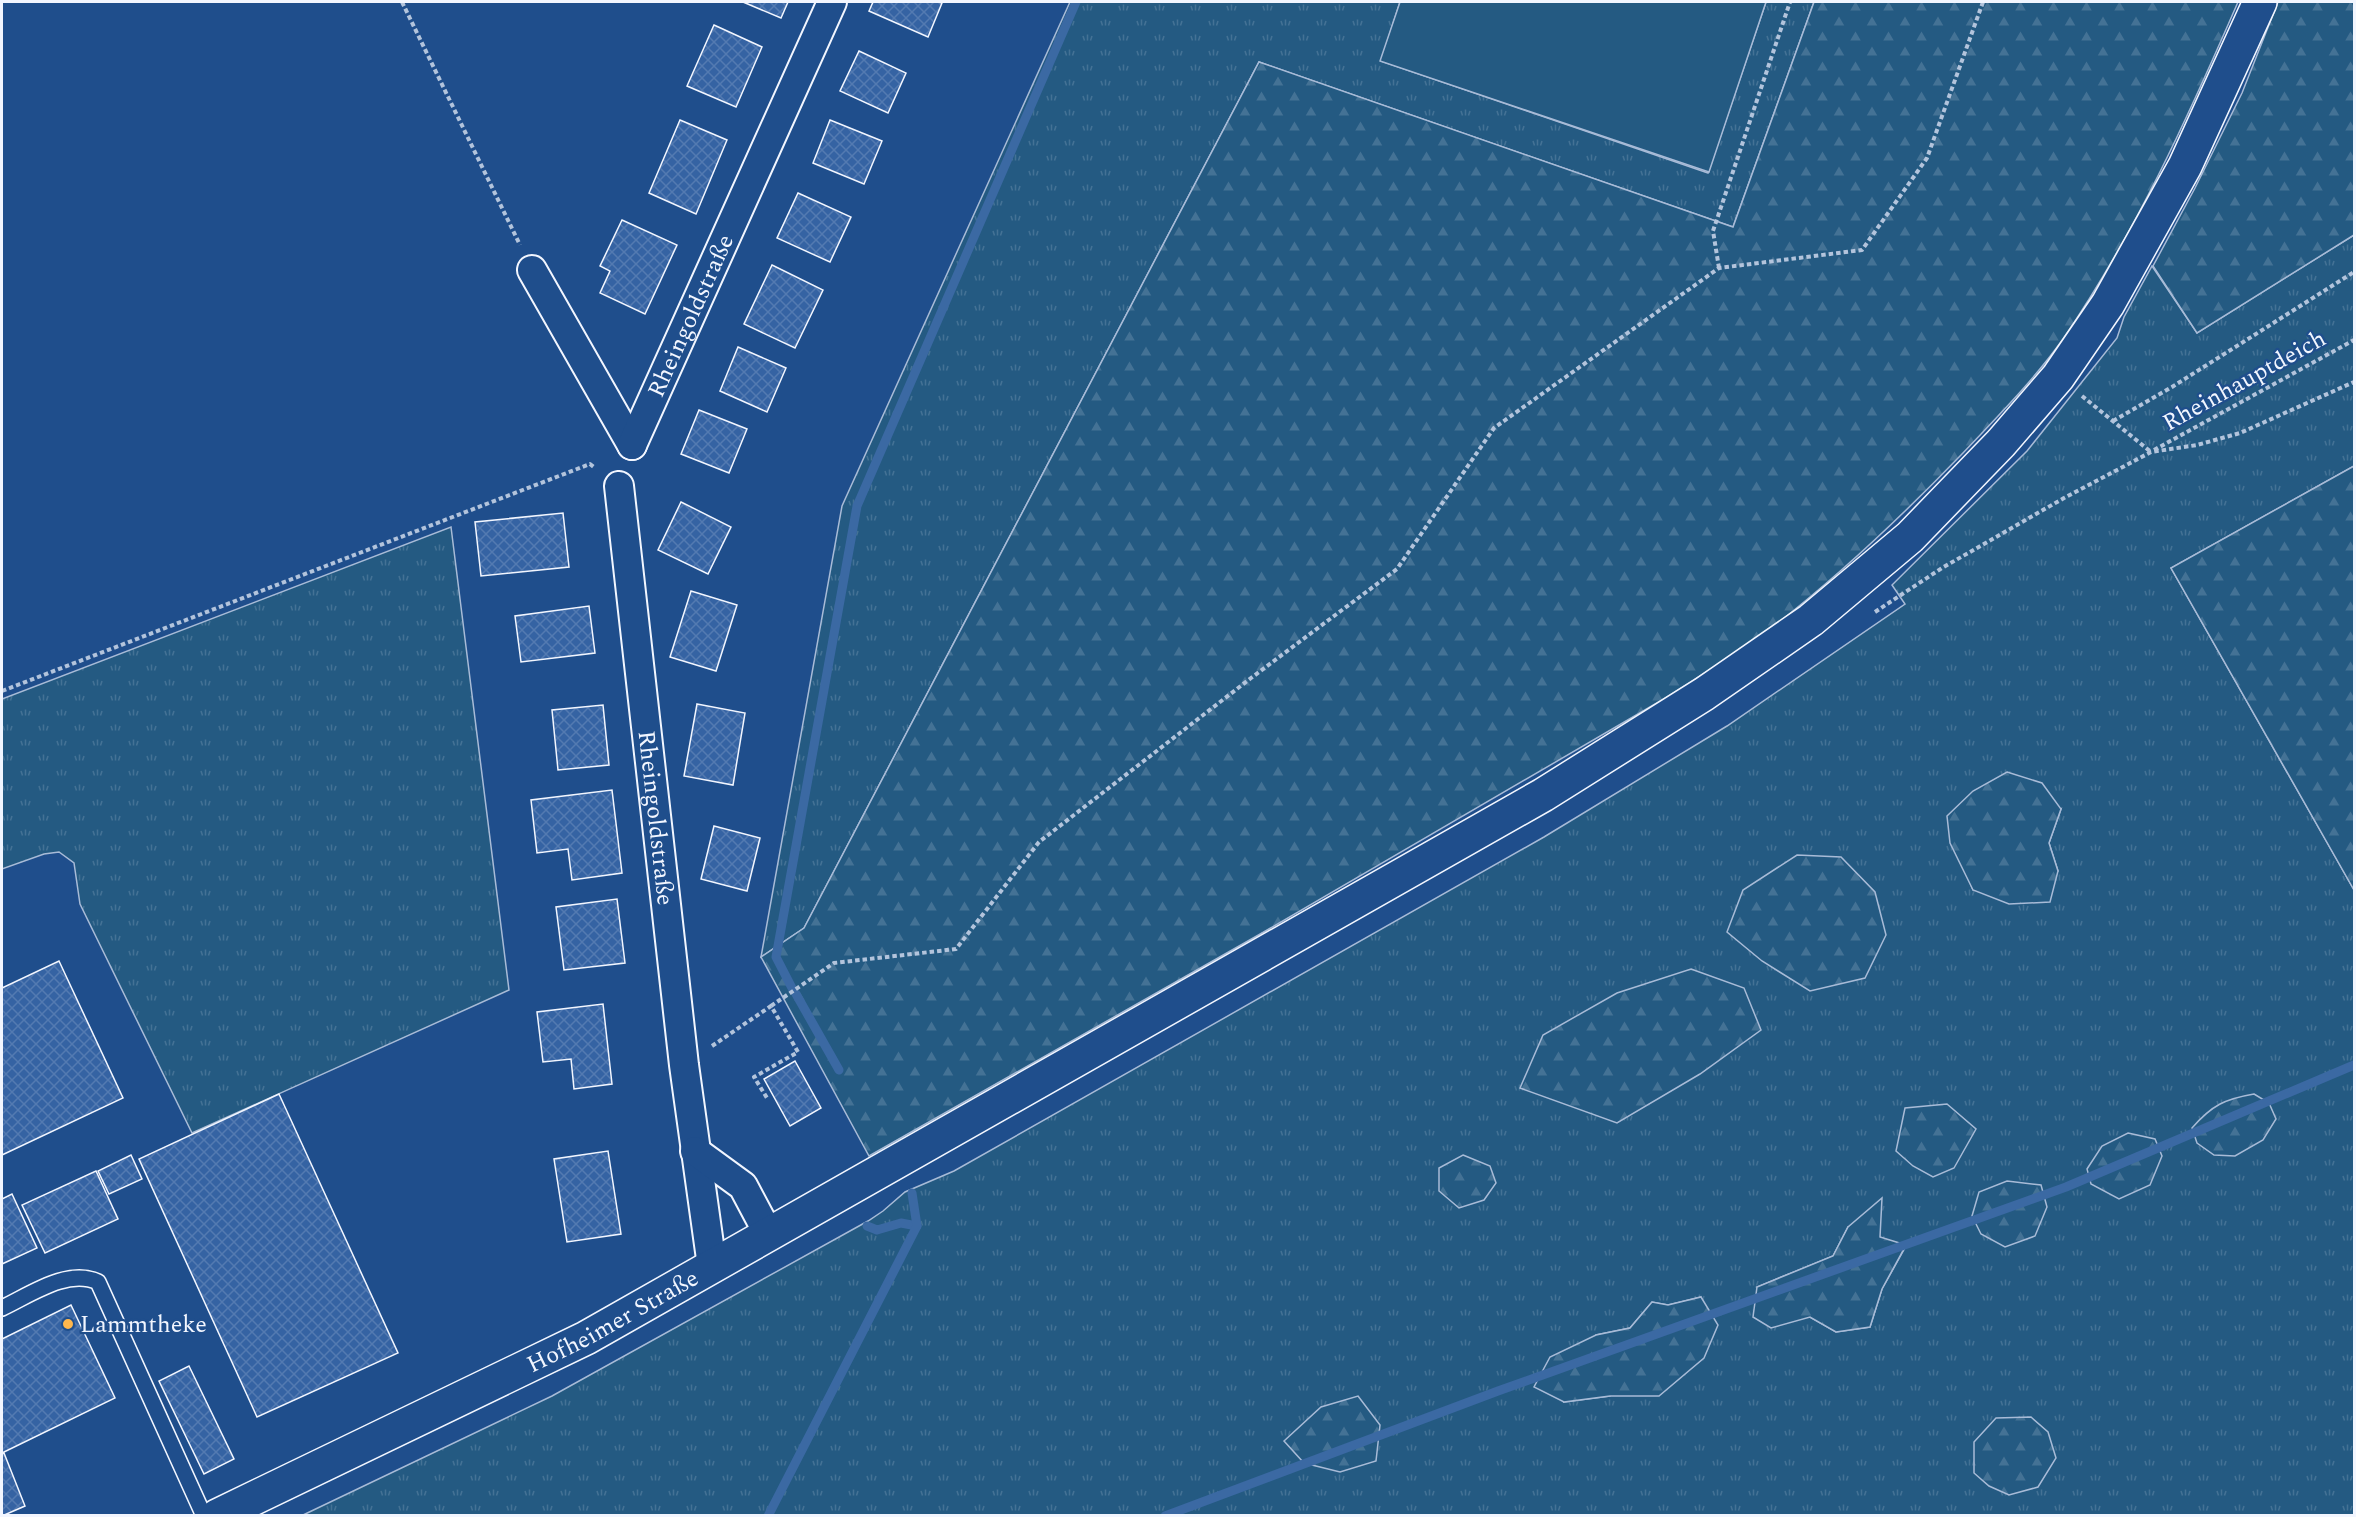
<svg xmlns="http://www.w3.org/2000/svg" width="2356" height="1517" font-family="Spectral,serif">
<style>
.grass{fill:url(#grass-tufts);stroke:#a8bbd7;stroke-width:1.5;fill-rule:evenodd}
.forest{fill:url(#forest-firs);stroke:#a8bbd7;stroke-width:1.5}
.park{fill:#245a82;stroke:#a8bbd7;stroke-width:1.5}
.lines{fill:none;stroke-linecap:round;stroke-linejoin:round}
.stream{stroke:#3b69a3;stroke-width:9}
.building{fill:url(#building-cross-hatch);stroke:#f2f6ff;stroke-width:1.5}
.service-casing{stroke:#f2f6ff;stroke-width:18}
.minor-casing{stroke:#f2f6ff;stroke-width:32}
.secondary-casing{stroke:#f2f6ff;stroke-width:36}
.path{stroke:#b3c4dc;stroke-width:4;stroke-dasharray:4.5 3;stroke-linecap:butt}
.service{stroke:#1f4e8c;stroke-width:15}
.minor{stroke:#1f4e8c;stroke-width:28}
.secondary{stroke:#1f4e8c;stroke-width:33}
.poi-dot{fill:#ffb74d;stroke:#1f4e8c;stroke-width:2}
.labels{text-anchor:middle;stroke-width:4.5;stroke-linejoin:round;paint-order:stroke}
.street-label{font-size:24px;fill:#f2f6ff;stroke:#1f4e8c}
.poi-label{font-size:24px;fill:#f2f6ff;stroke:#1f4e8c;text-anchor:start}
</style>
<defs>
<pattern id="grass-tufts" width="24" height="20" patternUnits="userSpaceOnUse" patternTransform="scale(1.5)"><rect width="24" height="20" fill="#245a82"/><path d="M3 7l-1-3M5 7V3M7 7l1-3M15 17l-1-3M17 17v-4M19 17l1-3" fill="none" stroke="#447295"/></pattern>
<pattern id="forest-firs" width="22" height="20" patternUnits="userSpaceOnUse" patternTransform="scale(1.5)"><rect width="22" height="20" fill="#245a82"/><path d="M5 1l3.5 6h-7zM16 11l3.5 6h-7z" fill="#447295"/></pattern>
<pattern id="building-cross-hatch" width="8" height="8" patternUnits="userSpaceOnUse" patternTransform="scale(1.5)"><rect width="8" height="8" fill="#3563a3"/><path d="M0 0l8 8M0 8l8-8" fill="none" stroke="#537ab1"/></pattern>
</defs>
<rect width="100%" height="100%" fill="#1f4e8c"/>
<g class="grass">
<polygon points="1070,2 1400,2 1381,61 1708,173 1766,2 1814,2 1733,227 1259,62 804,928 761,957 842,506"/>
<path d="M2354,235V466L2171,568L2354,890V1515L301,1516L552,1396L868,1221L883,1211L905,1192L954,1171L1544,837L1727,726L1905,604L1892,585L2027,451L2117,338L2124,317L2152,266L2197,333ZM2061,809L2049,843L2058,871L1973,890L1963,865ZM1848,1227L1906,1246L1882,1289L1870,1327L1836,1332L1757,1287L1833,1256ZM1700,1297L1610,1396L1564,1402L1596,1335L1630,1328L1652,1302L1668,1305Z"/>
<polygon points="451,527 509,990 192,1133 80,904 74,863 59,852 44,854 2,869 2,699"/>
</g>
<g class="forest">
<path d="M1814,2H2238C2188,117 2135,234 2063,339C2034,380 1997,417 1962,454C1904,514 1843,572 1778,623C1741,651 1701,675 1662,700L1262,933L869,1156L761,957L804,928L1259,62L1733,227Z"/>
<polygon points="2278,2 2354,2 2354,235 2197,333 2153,266 2195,188 2242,93"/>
<polygon points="2354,466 2354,890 2171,568"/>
<polygon points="2007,772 2042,783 2061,809 2049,843 2058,871 2050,902 2009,904 1973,890 1950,843 1947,816 1973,791"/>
<polygon points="1797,855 1841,857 1875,892 1886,935 1865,978 1810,991 1762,961 1727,932 1743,890"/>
<polygon points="1691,969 1744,988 1761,1030 1700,1074 1617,1123 1520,1088 1543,1035 1617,993"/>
<path d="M2254,1094L2269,1103L2276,1119L2263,1140L2235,1156L2214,1155L2197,1143L2192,1128C2212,1105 2225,1099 2254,1094Z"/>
<polygon points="1947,1104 1976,1129 1954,1168 1933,1177 1913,1166 1896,1151 1905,1108"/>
<polygon points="2128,1133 2155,1139 2162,1156 2150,1185 2119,1199 2091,1184 2087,1169 2102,1146"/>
<polygon points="1463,1155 1490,1166 1496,1183 1484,1200 1459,1208 1439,1191 1439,1168"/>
<polygon points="2007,1181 2041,1185 2047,1207 2035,1236 2005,1247 1981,1234 1972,1216 1979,1192"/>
<polygon points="1882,1198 1880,1237 1906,1245 1882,1289 1870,1327 1836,1332 1810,1317 1771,1328 1753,1317 1757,1287 1833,1256 1848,1227"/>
<polygon points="1701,1297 1718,1325 1704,1358 1659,1396 1610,1396 1564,1402 1534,1387 1550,1357 1596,1335 1630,1328 1652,1302 1668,1305"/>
<polygon points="1358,1396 1380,1425 1376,1461 1340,1472 1304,1463 1284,1441 1321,1407"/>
<polygon points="2031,1417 2048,1432 2056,1458 2038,1487 2009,1495 1989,1486 1974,1473 1974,1442 1996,1418"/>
</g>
<polygon class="park" points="1400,2 1766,2 1709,172 1380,61"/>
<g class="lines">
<g class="stream">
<polyline points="792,988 776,957 857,506 1076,2"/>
<polyline points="796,994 839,1070"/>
<polyline points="867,1226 877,1230 901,1223 917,1226"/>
<polyline points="768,1516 917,1226 912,1193"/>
<polyline points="1165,1516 1498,1391 2066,1187 2354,1065"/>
</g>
</g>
<g class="building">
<polygon points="743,2 788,2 781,18"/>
<polygon points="873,2 939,2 942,3 928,37 869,11"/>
<polygon points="714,25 762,47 736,107 687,86"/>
<polygon points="859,51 906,73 888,113 840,91"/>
<polygon points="680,120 727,140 696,214 649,193"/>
<polygon points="830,120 882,141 864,184 813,163"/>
<polygon points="798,193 851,217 830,262 777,238"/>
<polygon points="622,220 677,245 645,314 600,293 610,271 600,266"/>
<polygon points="772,265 823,290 795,348 744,324"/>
<polygon points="738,347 786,368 767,412 720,391"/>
<polygon points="699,410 747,429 729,473 681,454"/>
<polygon points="681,502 731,527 708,574 658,550"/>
<polygon points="563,513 569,567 481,576 475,522"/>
<polygon points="691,591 737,605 716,671 670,657"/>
<polygon points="589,606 595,653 521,662 515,616"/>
<polygon points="697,704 745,713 733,785 684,776"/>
<polygon points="603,705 609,765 558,770 552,710"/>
<polygon points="612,790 622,873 572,880 568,849 537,853 531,800"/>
<polygon points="714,826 760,838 747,891 701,879"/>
<polygon points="617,899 625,963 564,970 556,907"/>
<polygon points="59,961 123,1098 2,1155 2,988"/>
<polygon points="603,1004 612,1084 574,1089 571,1059 543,1062 537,1012"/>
<polygon points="795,1061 821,1108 790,1126 764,1079"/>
<polygon points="279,1094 398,1353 257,1417 139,1159"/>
<polygon points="608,1151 621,1234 567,1242 554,1159"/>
<polygon points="131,1155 142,1179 109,1194 98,1171"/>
<polygon points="96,1171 118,1219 45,1253 22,1205"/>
<polygon points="12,1194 37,1248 2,1264 2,1199"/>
<polygon points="71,1305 115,1398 2,1453 2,1339"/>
<polygon points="189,1366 234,1459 204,1474 159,1381"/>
<polygon points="4,1453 25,1506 2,1516 2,1454"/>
</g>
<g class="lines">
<defs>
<path id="service" d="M2,1308C30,1295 67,1268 98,1282L204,1516"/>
<g id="minor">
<polyline points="532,270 632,445"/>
<path id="s1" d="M632,445L832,2"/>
<path id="s2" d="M619,486L684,1065L712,1266"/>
<polyline points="695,1151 743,1186 769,1235"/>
</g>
<g id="secondary">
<path id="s3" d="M217,1516L586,1338L1543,795L1704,694L1811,620L1910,537L2001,443L2058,377L2108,304L2185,166L2260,2"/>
</g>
</defs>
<use href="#service" class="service-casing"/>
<use href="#minor" class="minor-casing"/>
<use href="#secondary" class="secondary-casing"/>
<g class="path">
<polyline points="402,2 520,245"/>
<polyline points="1719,268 1713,231 1790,2"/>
<polyline points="2082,396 2151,452"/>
<polyline points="2113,421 2172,387 2354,272"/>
<polyline points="2154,450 2354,340"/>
<polyline points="1875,612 1942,568 2064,498 2151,452 2197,445 2240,433 2354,382"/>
<polyline points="2,691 590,464 595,468"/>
<polyline points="771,1006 834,963 956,949 1039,842 1251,678 1397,569 1494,428 1719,268 1862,250 1927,158 1983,2"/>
<polyline points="712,1046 771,1006 798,1052 754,1077 767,1098"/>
</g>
<use href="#service" class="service"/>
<use href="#minor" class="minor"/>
<use href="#secondary" class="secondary"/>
</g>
<circle class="poi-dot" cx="68" cy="1324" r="6"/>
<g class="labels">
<g class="street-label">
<text dy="8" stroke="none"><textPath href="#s1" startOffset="142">Rheingoldstraße</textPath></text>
<text transform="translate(2244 380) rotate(-29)" y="8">Rheinhauptdeich</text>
<text dy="8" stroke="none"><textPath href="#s2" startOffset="334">Rheingoldstraße</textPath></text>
<text dy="8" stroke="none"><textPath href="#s3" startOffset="441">Hofheimer Straße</textPath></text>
</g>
<g class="poi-label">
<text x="80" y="1332">Lammtheke</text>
</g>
</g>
<rect width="2356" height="1517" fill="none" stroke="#f2f6ff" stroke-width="6"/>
</svg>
